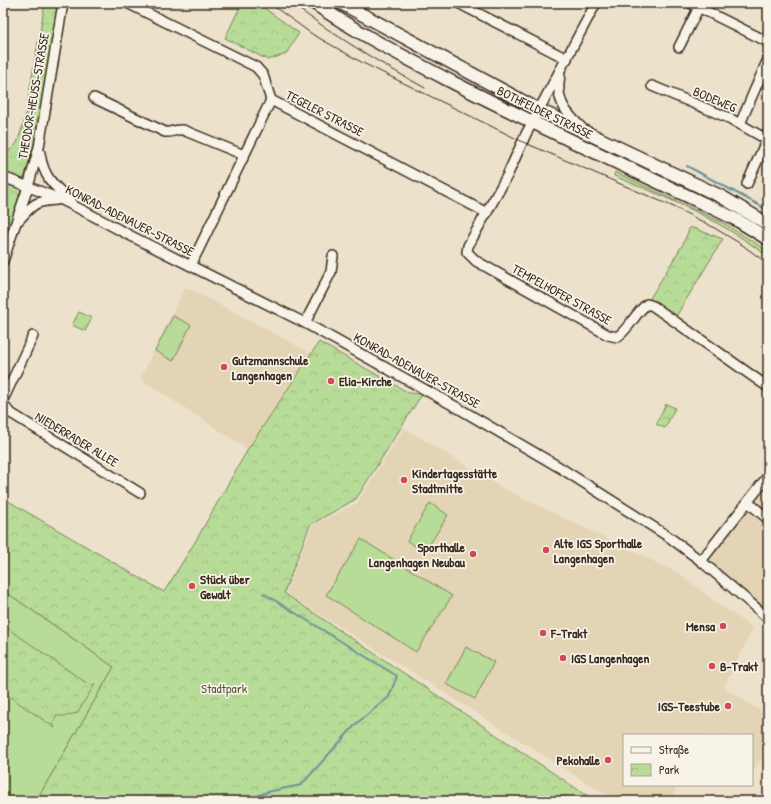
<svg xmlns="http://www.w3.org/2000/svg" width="771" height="804" font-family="'Patrick Hand',sans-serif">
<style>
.built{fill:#e4d4b6}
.grass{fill:#b7dc97;stroke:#79835a}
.park{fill:url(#park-crowns);stroke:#79835a}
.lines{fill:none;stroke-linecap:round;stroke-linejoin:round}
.stream{stroke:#6d929c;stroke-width:2}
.minor-casing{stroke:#3b2a1e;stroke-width:12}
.major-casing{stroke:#3b2a1e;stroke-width:15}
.minor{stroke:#f7f3e8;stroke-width:9}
.major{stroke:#f7f3e8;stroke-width:12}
.tram{stroke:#3b2a1e;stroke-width:1}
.poi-dot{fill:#d1495b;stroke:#f7f3e8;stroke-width:1.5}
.labels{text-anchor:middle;stroke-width:3.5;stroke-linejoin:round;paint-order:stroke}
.street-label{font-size:13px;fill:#3b2a1e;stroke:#f7f3e8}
.poi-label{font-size:13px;font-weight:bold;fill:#3b2a1e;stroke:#f7f3e8;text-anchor:start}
.park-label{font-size:13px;fill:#5a563c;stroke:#f7f3e8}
</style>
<defs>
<pattern id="park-crowns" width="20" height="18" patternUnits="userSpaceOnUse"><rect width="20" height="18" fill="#b7dc97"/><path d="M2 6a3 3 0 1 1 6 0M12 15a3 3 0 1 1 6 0" fill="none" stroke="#9ebd82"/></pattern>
</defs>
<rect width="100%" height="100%" fill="#ece1cb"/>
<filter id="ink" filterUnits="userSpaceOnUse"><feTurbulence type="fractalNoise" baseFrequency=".025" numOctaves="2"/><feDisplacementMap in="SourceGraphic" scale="8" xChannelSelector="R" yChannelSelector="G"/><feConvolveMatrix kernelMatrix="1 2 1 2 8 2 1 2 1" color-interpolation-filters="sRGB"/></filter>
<g filter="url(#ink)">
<g class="built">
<polygon points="185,287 263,327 311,354 248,449 140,379"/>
<polygon points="404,428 506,490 682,575 710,598 753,628 724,687 768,716 768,763 761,759 752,772 752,735 624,735 624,785 678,785 669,801 616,801 286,593 312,526 357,503"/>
<polygon points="768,476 768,618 701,561"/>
</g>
<g class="grass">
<path d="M615,172L723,223L768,251V256C756,248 744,239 732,232C695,209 654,192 614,176Z"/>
<polygon points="173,316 191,325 173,361 155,351"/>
<polygon points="430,503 448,515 425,552 407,541"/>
<polygon points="361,539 452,596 416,652 326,595"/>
<polygon points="3,590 114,667 36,801 3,800"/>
<polygon points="466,647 494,662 475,699 446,684"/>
</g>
<g class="park">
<polygon points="45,3 59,3 36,136 3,253 3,157 17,143 24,122"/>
<polygon points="244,3 257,3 299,33 286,54 268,60 225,38 241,5"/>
<polygon points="690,227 723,239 675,318 649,300 683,244"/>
<polygon points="79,312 92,318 85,331 72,325"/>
<polygon points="319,342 409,393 422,394 356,499 310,525 284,593 595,801 36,801 114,667 3,590 3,498 164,592 195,542 248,449"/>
<polygon points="666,404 675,408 665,428 656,424"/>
<polygon points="3,625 88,684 91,685 95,684 77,713 66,716 56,716 53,724 55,728 3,692"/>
</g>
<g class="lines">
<g class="stream">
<polyline points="687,166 768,210"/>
<polyline points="245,801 267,792 301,785 357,723 389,697 397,676 263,593"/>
</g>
<defs>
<g id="minor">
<polyline points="127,3 256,67 263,75 271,100"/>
<polyline points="458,3 567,59"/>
<path d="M596,3L526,134L507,176L468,246L467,252L476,261L608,335L617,337C630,328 635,313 647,304L653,306L768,387"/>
<polyline points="690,3 768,42"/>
<polyline points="679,47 701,3"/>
<path d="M560,75C555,100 565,112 582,128"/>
<polyline points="652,86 729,118 768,140"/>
<path d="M94,98L165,132C171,133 176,129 183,130L244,155"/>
<polyline points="271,100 487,213"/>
<polyline points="740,124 768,59"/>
<path d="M40,153C43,176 53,186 71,200"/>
<polyline points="3,177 60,199 82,210 131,236 305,323 458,408 559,467 669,537 701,561 768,618"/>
<polyline points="747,184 767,139"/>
<path d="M19,220C33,204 35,201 57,200"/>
<polyline points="3,261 28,187 39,147 63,3"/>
<polyline points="191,265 271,100"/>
<polyline points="305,323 331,272 333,256"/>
<polyline points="3,400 33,336"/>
<polyline points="3,404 9,412 140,493"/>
<polyline points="748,502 768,519"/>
<polyline points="701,561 768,476"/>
</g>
<g id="major">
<path d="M314,3C359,34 406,58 454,83C540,127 629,168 717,210L737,220L768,239"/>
<polyline points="341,3 539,110 722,197 768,224"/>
</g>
</defs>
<use href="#minor" class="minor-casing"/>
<use href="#major" class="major-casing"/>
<use href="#minor" class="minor"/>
<use href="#major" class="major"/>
<g class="tram">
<polyline points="269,3 312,34 363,63 523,142 674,207 711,226 741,244 768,264"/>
<path d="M291,3C333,35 378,62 425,88"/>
</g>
</g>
</g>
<g class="poi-dot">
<circle cx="224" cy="367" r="4"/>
<circle cx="331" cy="381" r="4"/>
<circle cx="404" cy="480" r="4"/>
<circle cx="546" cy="550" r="4"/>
<circle cx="473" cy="554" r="4"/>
<circle cx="192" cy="586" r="4"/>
<circle cx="723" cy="626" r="4"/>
<circle cx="543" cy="633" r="4"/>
<circle cx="563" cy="658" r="4"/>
<circle cx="712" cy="666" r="4"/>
<circle cx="728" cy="706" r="4"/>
<circle cx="608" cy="760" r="4"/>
</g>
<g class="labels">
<g class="street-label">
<text transform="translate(33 96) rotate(-80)" y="5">THEODOR-HEUSS-STRASSE</text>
<text transform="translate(715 99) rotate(23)" y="5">BODEWEG</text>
<text transform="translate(545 112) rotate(26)" y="5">BOTHFELDER STRASSE</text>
<text transform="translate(325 113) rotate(27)" y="5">TEGELER STRASSE</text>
<text transform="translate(130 220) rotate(27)" y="5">KONRAD-ADENAUER-STRASSE</text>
<text transform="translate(562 294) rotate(29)" y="5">TEMPELHOFER STRASSE</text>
<text transform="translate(417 370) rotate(29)" y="5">KONRAD-ADENAUER-STRASSE</text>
<text transform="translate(77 439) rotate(31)" y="5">NIEDERRADER ALLEE</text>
</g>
<g class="poi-label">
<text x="232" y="365">Gutzmannschule<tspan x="232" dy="15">Langenhagen</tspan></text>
<text x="339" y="386">Elia-Kirche</text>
<text x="412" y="478">Kindertagesstätte<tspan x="412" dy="15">Stadtmitte</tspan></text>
<text x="554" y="548">Alte IGS Sporthalle<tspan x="554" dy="15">Langenhagen</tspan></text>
<text x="465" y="552" text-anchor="end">Sporthalle<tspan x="465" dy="15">Langenhagen Neubau</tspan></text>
<text x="200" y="584">Stück über<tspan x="200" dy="15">Gewalt</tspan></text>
<text x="715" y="631" text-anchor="end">Mensa</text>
<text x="551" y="638">F-Trakt</text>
<text x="571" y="663">IGS Langenhagen</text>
<text x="720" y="671">B-Trakt</text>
<text x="720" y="711" text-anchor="end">IGS-Teestube</text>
<text x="600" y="765" text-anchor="end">Pekohalle</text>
</g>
<g class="park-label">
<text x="224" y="693">Stadtpark</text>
</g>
</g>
<rect width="771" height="804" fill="none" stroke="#f7f3e8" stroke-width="16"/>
<rect x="8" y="8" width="755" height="788" fill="none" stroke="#3b2a1e" stroke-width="1.5" filter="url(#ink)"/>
<rect x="623" y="734" width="130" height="52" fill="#f7f3e8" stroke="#aca397"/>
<rect x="631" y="747" width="20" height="6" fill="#f7f3e8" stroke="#aca397"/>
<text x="659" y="754" font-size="12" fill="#3b2a1e">Straße</text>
<rect x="631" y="764" width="20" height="12" fill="url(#park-crowns)" stroke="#aca397"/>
<text x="659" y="774" font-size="12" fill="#3b2a1e">Park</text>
</svg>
